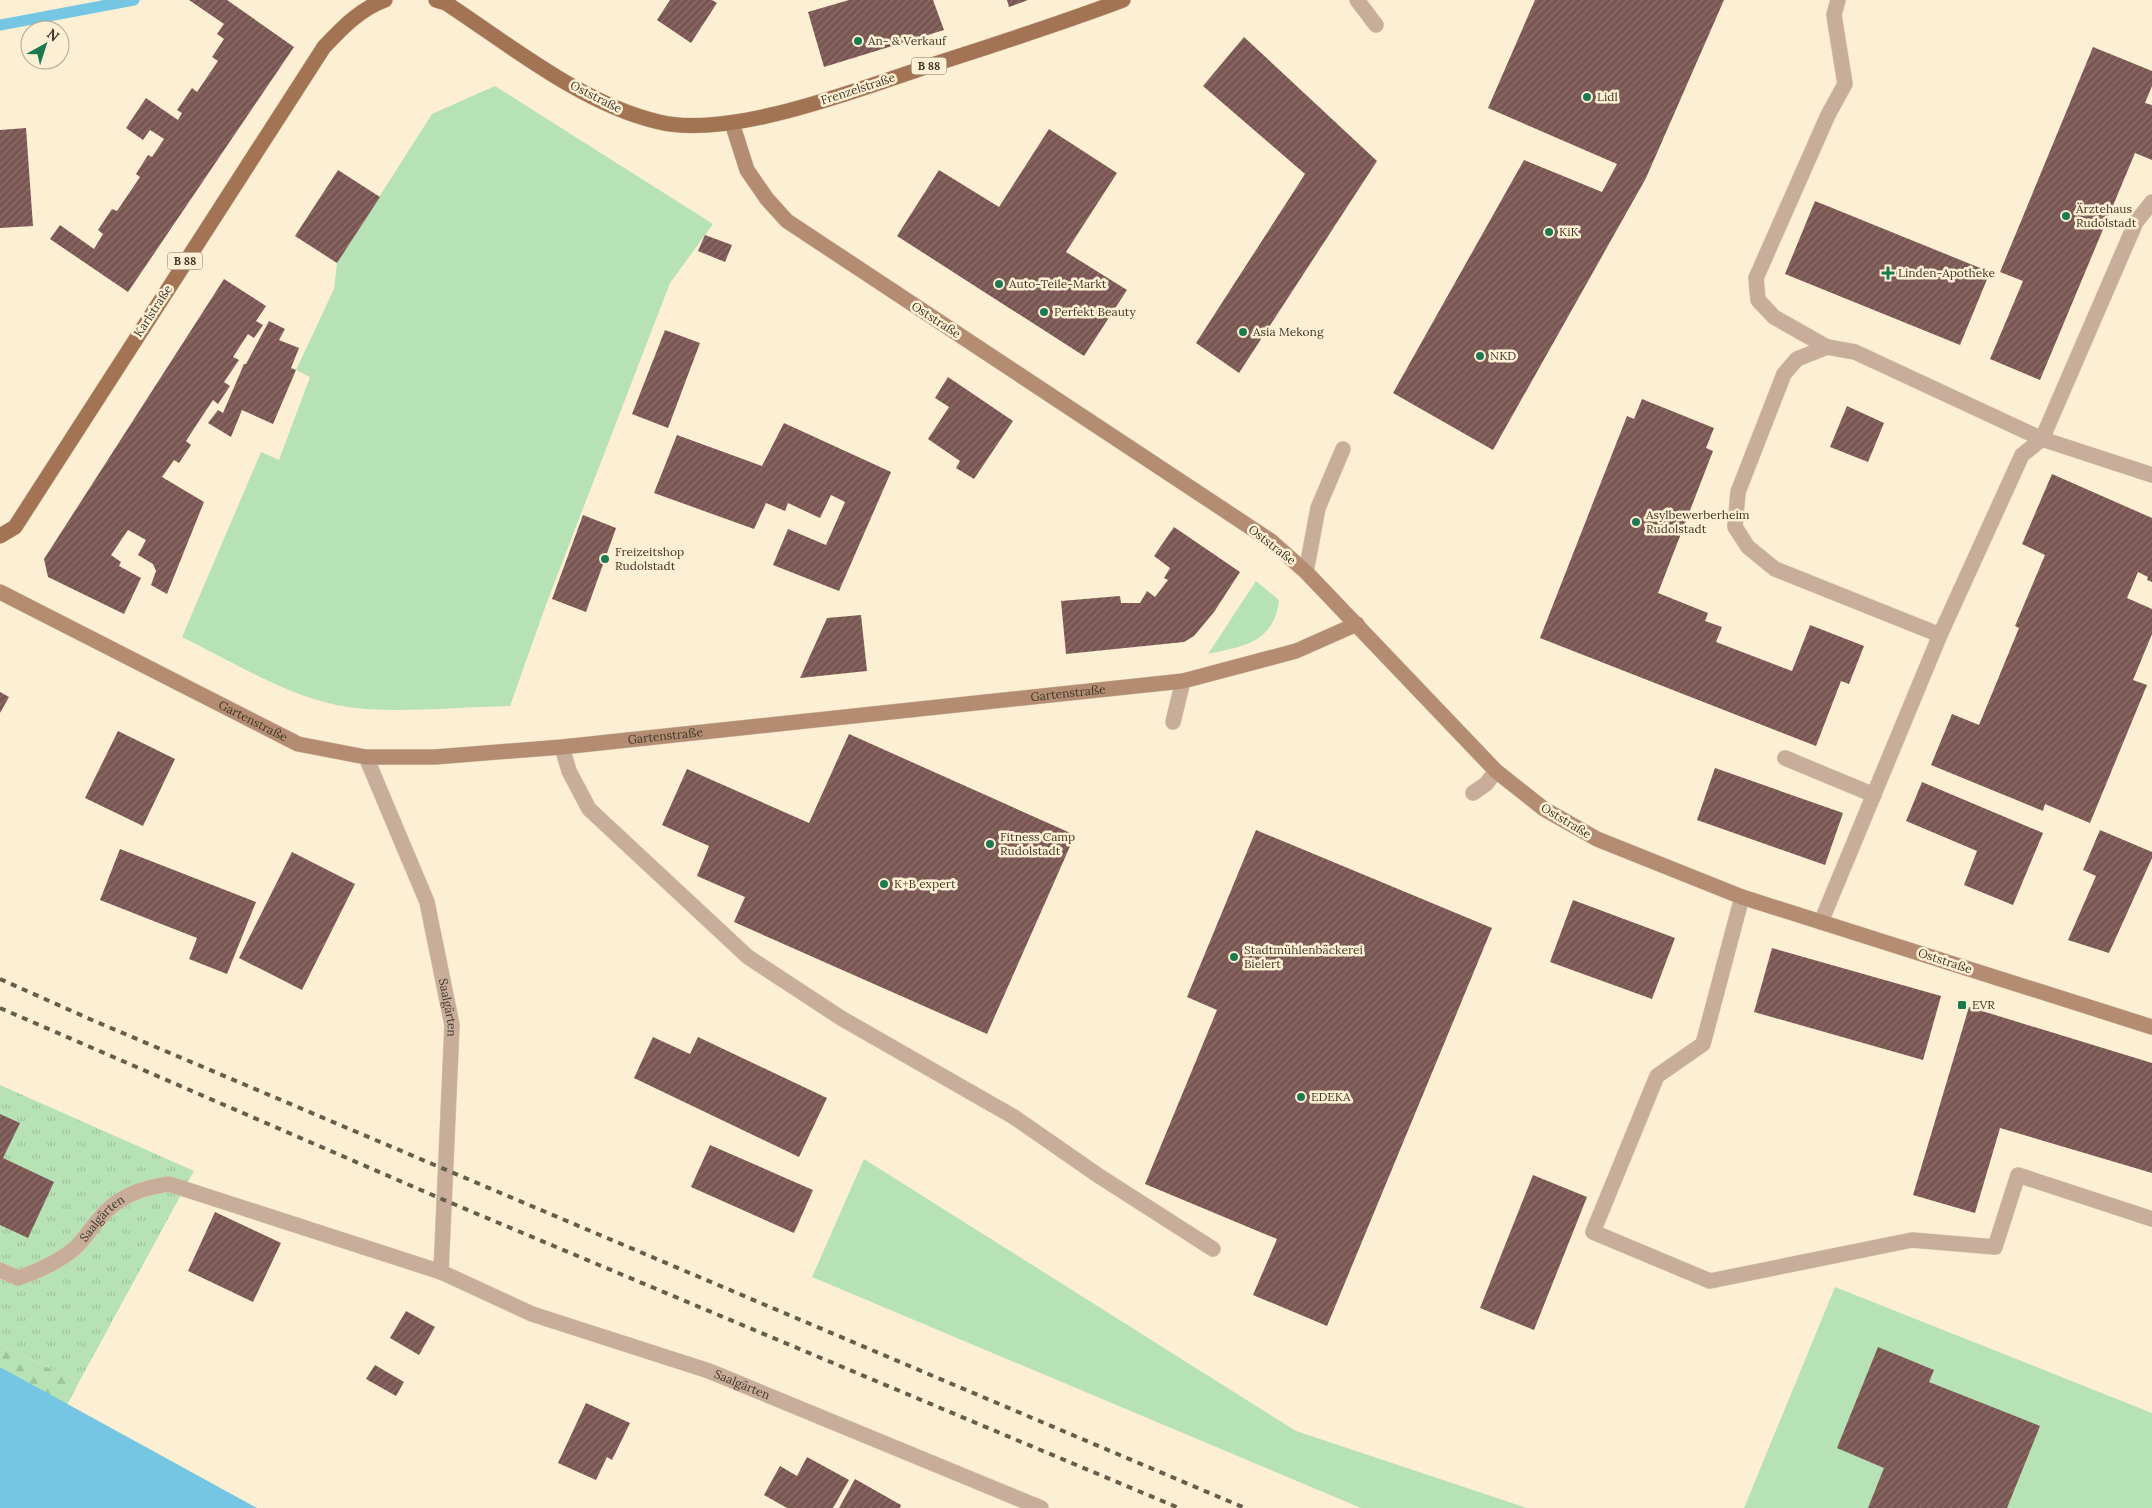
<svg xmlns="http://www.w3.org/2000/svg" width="2152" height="1508" font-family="Lora,serif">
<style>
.grass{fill:#b7e2b6}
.forest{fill:url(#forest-firs)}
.park{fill:url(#park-tufts)}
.water{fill:#74c6e2}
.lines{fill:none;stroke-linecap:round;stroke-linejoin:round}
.stream{stroke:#74c6e2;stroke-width:11}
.building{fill:url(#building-hatch)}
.lane-casing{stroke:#d7cab1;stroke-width:16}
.street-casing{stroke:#d7cab1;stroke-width:16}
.secondary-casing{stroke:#d7cab1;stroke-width:16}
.primary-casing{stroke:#d7cab1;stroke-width:16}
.lane{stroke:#c8ad9b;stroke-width:15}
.street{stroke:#c8ad9b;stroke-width:15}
.secondary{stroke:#b38c71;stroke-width:15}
.primary{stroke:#a37453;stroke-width:15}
.rail{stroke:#665e4d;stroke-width:4;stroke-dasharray:6 6;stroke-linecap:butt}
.poi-dot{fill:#1c7a51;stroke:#fdefd3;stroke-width:2}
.labels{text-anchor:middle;stroke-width:5;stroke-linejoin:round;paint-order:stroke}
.shield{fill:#fdefd3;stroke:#786f5d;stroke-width:1}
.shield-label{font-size:11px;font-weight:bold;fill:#3f382a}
.poi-label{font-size:12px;fill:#3f382a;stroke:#fdefd3;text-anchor:start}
.street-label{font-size:12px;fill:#3f382a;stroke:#fdefd3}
</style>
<defs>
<pattern id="forest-firs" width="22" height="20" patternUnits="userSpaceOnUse" patternTransform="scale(1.25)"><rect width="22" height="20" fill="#b7e2b6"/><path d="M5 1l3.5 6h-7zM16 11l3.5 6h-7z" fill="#9ec39d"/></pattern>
<pattern id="park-tufts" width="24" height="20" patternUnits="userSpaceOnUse" patternTransform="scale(1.25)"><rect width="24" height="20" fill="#b7e2b6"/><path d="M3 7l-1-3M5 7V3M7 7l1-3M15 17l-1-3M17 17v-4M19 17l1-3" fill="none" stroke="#9ec39d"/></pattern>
<pattern id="building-hatch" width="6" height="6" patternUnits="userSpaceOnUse" patternTransform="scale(1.25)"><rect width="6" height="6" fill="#7a5652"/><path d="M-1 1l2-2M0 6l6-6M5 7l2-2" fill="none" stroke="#8d716d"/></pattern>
</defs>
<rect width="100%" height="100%" fill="#fdefd3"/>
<g class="grass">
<path d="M495,86L713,224L670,283L547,602L510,706C462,707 413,712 365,709C300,705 239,665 182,637L261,452L279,460L310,377L296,370L334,289L337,263L432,114Z"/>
<path d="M1256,581L1279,600C1274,643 1244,646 1208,654Z"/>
<polygon points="864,1159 1296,1431 1527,1508 1361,1508 812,1277"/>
<polygon points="1835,1287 2152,1413 2152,1508 1744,1508"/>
</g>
<polygon class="forest" points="0,1345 79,1382 67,1405 0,1367"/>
<polygon class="park" points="0,1085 194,1171 79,1382 0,1345"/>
<polygon class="water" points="0,1367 257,1508 0,1508"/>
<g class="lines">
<polyline class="stream" points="0,25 134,0"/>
</g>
<g class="building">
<polygon points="189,0 227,0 294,47 128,292 50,239 60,225 94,249 103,234 98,230 112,209 117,211 140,177 136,174 148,155 152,157 164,139 150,130 143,140 126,128 146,98 178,120 182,113 177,110 192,88 197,92 218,61 212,57 224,39 217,34 224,24"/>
<polygon points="670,0 712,0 717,3 691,43 657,20"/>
<polygon points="849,0 933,0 944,30 824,67 808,12"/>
<polygon points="1007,0 1028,0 1009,7"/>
<polygon points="1535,0 1724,0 1646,178 1493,450 1393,393 1524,160 1602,192 1617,164 1488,108"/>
<polygon points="1244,37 1377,161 1239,373 1196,343 1305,174 1203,86"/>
<polygon points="2093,47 2152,71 2152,86 2145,103 2152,105 2152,160 2135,153 2040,380 1990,359 2023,281 2000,272"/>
<polygon points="26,128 33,226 0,228 0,130"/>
<polygon points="1049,129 1117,173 1066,252 1127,290 1084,356 897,236 939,170 999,207"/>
<polygon points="338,170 380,197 337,263 295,236"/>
<polygon points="1815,201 1990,272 1960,345 1785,274"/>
<polygon points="705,235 732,245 725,262 698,251"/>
<polygon points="224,279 266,306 256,321 263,325 254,338 248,334 233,357 239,360 224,382 230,386 218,404 213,400 199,421 186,441 191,445 179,463 174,460 162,477 204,502 167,594 151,585 156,571 153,564 138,555 146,540 128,530 111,555 121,562 119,566 141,578 124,614 48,577 44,559"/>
<polygon points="269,321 285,329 279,340 299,348 291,368 296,370 273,424 242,410 231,437 208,423 218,410 223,413 244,364 246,364"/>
<polygon points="665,330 700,343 668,428 632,414"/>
<polygon points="948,377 1013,421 974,479 956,468 960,461 928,439 949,407 935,398"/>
<polygon points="1642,399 1714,428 1706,448 1713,451 1658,593 1708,613 1705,621 1722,627 1716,642 1792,671 1810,625 1864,646 1849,684 1841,681 1816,746 1540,638 1627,416 1634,419"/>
<polygon points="1847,406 1884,423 1868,462 1830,447"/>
<polygon points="784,423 891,472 839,591 773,565 788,529 826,545 845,502 831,495 820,518 788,503 785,511 766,503 754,529 654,493 677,435 762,466"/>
<polygon points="2052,474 2152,518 2152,582 2147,580 2148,577 2138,572 2127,598 2152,609 2152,634 2133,680 2147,685 2090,823 2045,804 2043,811 1931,765 1952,714 1979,725 2019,628 2015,626 2045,555 2022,544"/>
<polygon points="583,515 616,528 586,612 552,599"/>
<polygon points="1174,527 1240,572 1214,612 1194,636 1184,642 1066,654 1061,601 1120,596 1121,603 1140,603 1147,591 1155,597 1168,580 1164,578 1170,568 1154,556"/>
<polygon points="861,615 867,671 800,678 827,618"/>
<polygon points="0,692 9,697 0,713"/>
<polygon points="118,731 175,759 143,826 85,798"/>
<polygon points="849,734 1075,835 987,1034 734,922 745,897 697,876 709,846 662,825 687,769 809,823"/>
<polygon points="1715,768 1843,813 1825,865 1697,820"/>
<polygon points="1922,782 2043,833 2013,905 1964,885 1977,851 1906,821"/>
<polygon points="1256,830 1492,928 1327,1326 1253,1295 1277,1239 1145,1184 1217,1010 1187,997"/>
<polygon points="2100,830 2152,852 2152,858 2109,953 2068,940 2096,876 2083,870"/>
<polygon points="120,849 256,902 227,974 189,959 197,938 100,900"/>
<polygon points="292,852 355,884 302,990 239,958"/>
<polygon points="1573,900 1675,938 1652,999 1550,962"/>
<polygon points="1772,948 1941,996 1923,1060 1754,1012"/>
<polygon points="1969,1007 2152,1063 2152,1173 2000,1128 1975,1213 1913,1195"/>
<polygon points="653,1037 690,1054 698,1037 827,1098 799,1157 634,1078"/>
<polygon points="0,1114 20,1123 3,1158 54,1182 28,1238 0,1225"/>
<polygon points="710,1145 813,1190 794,1233 691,1187"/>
<polygon points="1533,1175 1587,1197 1534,1330 1480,1308"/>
<polygon points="215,1212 281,1243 253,1302 188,1271"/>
<polygon points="406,1311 435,1327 419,1355 390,1338"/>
<polygon points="1878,1347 1934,1370 1929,1382 2040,1426 2007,1508 1868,1508 1884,1468 1837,1448"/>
<polygon points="375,1365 404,1382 396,1396 366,1379"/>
<polygon points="586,1403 630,1423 612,1460 607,1457 596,1480 558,1463"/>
<polygon points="807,1457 849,1480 833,1508 787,1508 764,1495 780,1466 797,1476"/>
<polygon points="855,1479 901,1505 900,1508 839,1508"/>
</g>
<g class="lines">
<defs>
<g id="lane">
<polyline points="1357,0 1376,25"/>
<polyline points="2152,202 2136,222 2042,439 2152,475"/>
<polyline points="1827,347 1774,317 1758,300 1756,278 1828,115 1845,84 1834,15 1838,0"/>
<polyline points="1306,572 1318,508 1343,449"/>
<polyline points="1173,722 1183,681"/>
<polyline points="562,747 569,771 589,809 748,957 841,1018 1014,1117 1099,1176 1213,1249"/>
<polyline points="1785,758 1874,795"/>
<polyline points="1473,793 1486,784 1496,771"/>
<polyline points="1742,897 1703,1044 1657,1076 1593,1232 1710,1281 1912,1240 1995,1247 2018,1175 2152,1219"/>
<polyline points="1821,922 1940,635 2022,455 2042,439 1855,352 1827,347 1797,359 1784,374 1738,492 1735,527 1748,547 1775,569 1940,635"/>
<polyline points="0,1270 18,1278"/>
</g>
<g id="street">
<path id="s1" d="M366,757L427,902L452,1025L441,1272L532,1314L709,1371L1041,1508"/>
<path id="s2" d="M18,1278C39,1271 57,1263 75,1248C84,1240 91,1228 99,1219C118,1196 141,1188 169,1184L441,1272"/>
</g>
<g id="secondary">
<polyline points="732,123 747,170 767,199 787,221 1271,541 1306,572 1496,771 1544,809 1597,839 1742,897 2152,1027"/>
<path id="s3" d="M0,592L298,744L366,757H435L562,747L1183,681L1296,651L1357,624"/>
</g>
<g id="primary">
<path d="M436,0L446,3C511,46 584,105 659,122C729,139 854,91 923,68C990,46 1057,25 1123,0"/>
<path d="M0,536L15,527L324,47C342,28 360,9 385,0"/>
</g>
</defs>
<use href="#lane" class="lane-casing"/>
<use href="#street" class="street-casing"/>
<use href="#secondary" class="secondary-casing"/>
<use href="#primary" class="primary-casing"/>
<use href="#lane" class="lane"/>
<use href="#street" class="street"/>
<use href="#secondary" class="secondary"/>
<use href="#primary" class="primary"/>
<g class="rail">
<polyline points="0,979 92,1020 1245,1508"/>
<polyline points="0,1008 444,1200 1179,1508"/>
</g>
</g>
<g class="poi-dot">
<circle cx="858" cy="41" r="5"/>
<circle cx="1587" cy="97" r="5"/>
<circle cx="2066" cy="216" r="5"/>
<circle cx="1549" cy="232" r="5"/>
<path d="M1885.5 265.5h5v5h5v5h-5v5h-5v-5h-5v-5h5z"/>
<circle cx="999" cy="284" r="5"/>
<circle cx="1044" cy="312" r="5"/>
<circle cx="1243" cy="332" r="5"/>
<circle cx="1480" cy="356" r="5"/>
<circle cx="1636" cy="522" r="5"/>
<circle cx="605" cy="559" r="5"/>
<circle cx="990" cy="844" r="5"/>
<circle cx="884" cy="884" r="5"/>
<circle cx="1234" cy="957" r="5"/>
<rect x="1957" y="1000" width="10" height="10" rx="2.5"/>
<circle cx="1301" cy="1097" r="5"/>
</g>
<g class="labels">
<g class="shield">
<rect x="911.5" y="57.5" width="35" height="17" rx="4"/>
<rect x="167.5" y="252.5" width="35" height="17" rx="4"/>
</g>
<g class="shield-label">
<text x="929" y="70">B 88</text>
<text x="185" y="265">B 88</text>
</g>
<g class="poi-label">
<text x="868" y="45">An- &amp; Verkauf</text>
<text x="1597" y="101">Lidl</text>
<text x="2076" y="213">Ärztehaus<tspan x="2076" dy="14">Rudolstadt</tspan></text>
<text x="1559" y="236">KiK</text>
<text x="1898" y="277">Linden-Apotheke</text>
<text x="1009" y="288">Auto-Teile-Markt</text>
<text x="1054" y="316">Perfekt Beauty</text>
<text x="1253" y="336">Asia Mekong</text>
<text x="1490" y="360">NKD</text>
<text x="1646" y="519">Asylbewerberheim<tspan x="1646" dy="14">Rudolstadt</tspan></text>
<text x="615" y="556">Freizeitshop<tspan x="615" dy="14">Rudolstadt</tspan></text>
<text x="1000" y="841">Fitness Camp<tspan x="1000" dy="14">Rudolstadt</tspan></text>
<text x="894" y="888">K+B expert</text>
<text x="1244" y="954">Stadtmühlenbäckerei<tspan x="1244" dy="14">Bielert</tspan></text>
<text x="1972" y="1009">EVR</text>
<text x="1311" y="1101">EDEKA</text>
</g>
<g class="street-label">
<text transform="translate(858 89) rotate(-18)" y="4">Frenzelstraße</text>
<text transform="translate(596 97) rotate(27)" y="4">Oststraße</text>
<text transform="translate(153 311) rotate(-57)" y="4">Karlstraße</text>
<text transform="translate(936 320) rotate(33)" y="4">Oststraße</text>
<text transform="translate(1272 545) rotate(38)" y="4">Oststraße</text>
<text dy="4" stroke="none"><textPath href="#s3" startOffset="1109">Gartenstraße</textPath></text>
<text dy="4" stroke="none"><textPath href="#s3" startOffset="284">Gartenstraße</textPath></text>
<text dy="4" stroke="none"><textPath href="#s3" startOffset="704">Gartenstraße</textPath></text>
<text transform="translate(1566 821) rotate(31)" y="4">Oststraße</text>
<text transform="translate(1945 961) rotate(18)" y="4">Oststraße</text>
<text dy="4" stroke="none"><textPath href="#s1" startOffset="265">Saalgärten</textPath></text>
<text dy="4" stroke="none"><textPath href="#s2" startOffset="105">Saalgärten</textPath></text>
<text dy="4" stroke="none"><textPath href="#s1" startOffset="852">Saalgärten</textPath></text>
</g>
</g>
<g transform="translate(45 45) rotate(39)"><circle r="24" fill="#fdefd3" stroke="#b1a68f"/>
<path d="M0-4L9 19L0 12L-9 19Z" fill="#1c7a51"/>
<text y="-8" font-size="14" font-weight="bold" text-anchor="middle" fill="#3f382a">N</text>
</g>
</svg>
